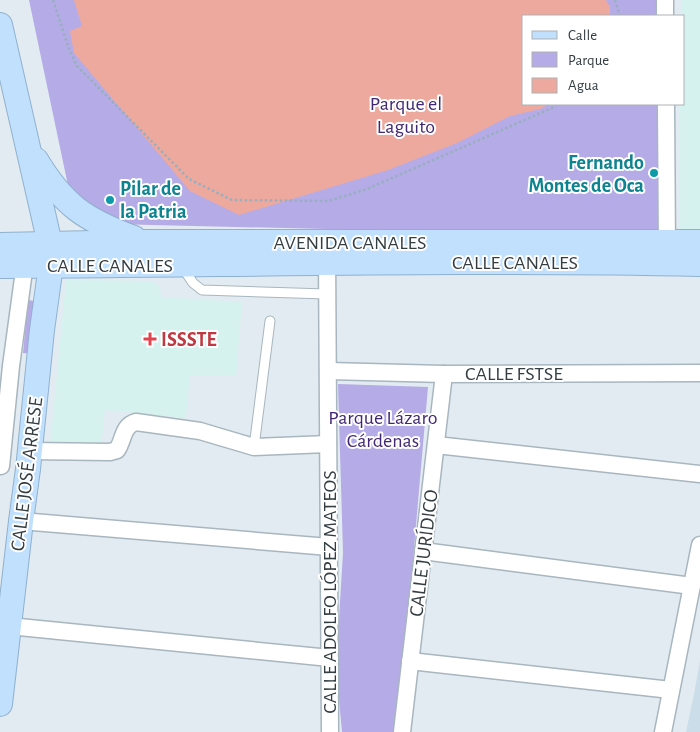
<svg xmlns="http://www.w3.org/2000/svg" width="700" height="732" font-family="'Alegreya Sans',sans-serif">
<style>
.education{fill:#ccddea}
.medical{fill:#d5f2ee}
.green{fill:#b5abe6}
.water{fill:#eea99e}
.lines{fill:none;stroke-linecap:round;stroke-linejoin:round}
.lane-casing{stroke:#a8b6bf;stroke-width:11}
.street-casing{stroke:#a8b6bf;stroke-width:19}
.secondary-casing{stroke:#90b1ce;stroke-width:26}
.path{stroke:#97afbe;stroke-width:2.5;stroke-dasharray:2.5 2.5;stroke-linecap:butt}
.lane{stroke:#fff;stroke-width:9}
.street{stroke:#fff;stroke-width:16}
.secondary{stroke:#c0e0fe;stroke-width:24}
.culture-dot{fill:#0f9aa8;stroke:#fff;stroke-width:2}
.health-dot{fill:#e0444e;stroke:#fff;stroke-width:2}
.labels{text-anchor:middle;stroke-width:4;stroke-linejoin:round;paint-order:stroke}
.park-label{font-size:20px;fill:#422872;stroke:#fff}
.culture-label{font-size:20px;font-weight:bold;fill:#0d838f;stroke:#fff;text-anchor:end}
.street-label{font-size:20px;fill:#333d42;stroke:#fff}
.health-label{font-size:20px;font-weight:bold;fill:#be3a42;stroke:#fff;text-anchor:start}
</style>
<rect width="100%" height="100%" fill="#e2ebf1"/>
<polygon class="education" points="700,661 700,732 686,732 694,694"/>
<g class="medical">
<polygon points="681,0 700,0 700,237 679,238 680,104 684,104 684,16 681,16"/>
<polygon points="66,280 151,281 160,287 161,297 242,302 236,376 190,375 186,418 105,410 101,447 50,445"/>
</g>
<g class="green">
<polygon points="29,0 658,0 658,16 524,16 524,104 659,104 661,237 112,224 70,195"/>
<polygon points="28,300 40,302 36,354 23,353"/>
<polygon points="338,384 428,387 398,732 342,732 336,667 343,553"/>
</g>
<polygon class="water" points="74,0 606,0 610,7 610,16 524,16 524,104 549,104 540,109 510,116 457,143 388,170 239,215 190,191 74,53 70,31 82,26"/>
<g class="lines">
<defs>
<g id="lane">
<polyline points="183,268 193,283 202,290 327,294"/>
<polyline points="254,447 270,321"/>
</g>
<g id="street">
<polyline points="665,0 665,16"/>
<polyline points="666,104 667,251"/>
<polyline points="327,254 330,732"/>
<polyline points="328,371 444,374 700,373"/>
<polyline points="436,445 700,474"/>
<path d="M29,451L110,452L117,450C124,440 122,426 136,422L200,431L254,447L328,444"/>
<polyline points="1,466 11,366 26,256"/>
<polyline points="21,521 329,547"/>
<polyline points="423,551 692,586"/>
<polyline points="9,626 330,658"/>
<polyline points="410,661 671,690"/>
<polyline points="402,732 444,374"/>
<polyline points="663,732 700,545"/>
</g>
<g id="secondary">
<polyline points="0,25 50,244 51,265 42,330 28,469 21,521 0,704"/>
<path d="M36,160C63,205 85,220 134,238"/>
<polyline points="0,245 142,242 700,242"/>
<path d="M0,266C233,265 467,259 700,264"/>
</g>
</defs>
<use href="#lane" class="lane-casing"/>
<use href="#street" class="street-casing"/>
<use href="#secondary" class="secondary-casing"/>
<g class="path">
<polyline points="53,0 69,49 77,66 189,179 232,200 329,201 367,189 552,108 557,104"/>
<polyline points="615,0 620,16"/>
</g>
<use href="#lane" class="lane"/>
<use href="#street" class="street"/>
<use href="#secondary" class="secondary"/>
</g>
<g class="culture-dot">
<circle cx="654" cy="173" r="5"/>
<circle cx="110" cy="200" r="5"/>
</g>
<path class="health-dot" d="M147.5 331.5h5v5h5v5h-5v5h-5v-5h-5v-5h5z"/>
<g class="labels">
<g class="park-label">
<text x="406" y="110">Parque el<tspan x="406" dy="23">Laguito</tspan></text>
<text x="383" y="424">Parque Lázaro<tspan x="383" dy="23">Cárdenas</tspan></text>
</g>
<g class="culture-label">
<text x="644" y="169">Fernando<tspan x="644" dy="23">Montes de Oca</tspan></text>
<text x="120" y="195" text-anchor="start">Pilar de<tspan x="120" dy="23">la Patria</tspan></text>
</g>
<g class="street-label">
<text x="350" y="249">AVENIDA CANALES</text>
<text x="515" y="269">CALLE CANALES</text>
<text x="110" y="272">CALLE CANALES</text>
<text x="514" y="380">CALLE FSTSE</text>
<text transform="translate(26 474) rotate(-83)" y="7">CALLE JOSÉ ARRESE</text>
<text transform="translate(423 553) rotate(-83)" y="7">CALLE JURÍDICO</text>
<text transform="translate(329 592) rotate(-90)" y="7">CALLE ADOLFO LÓPEZ MATEOS</text>
</g>
<g class="health-label">
<text x="161" y="346">ISSSTE</text>
</g>
</g>
<rect x="522" y="15" width="162" height="90" fill="#ffffff" stroke="#adb1b3"/>
<rect x="532" y="31" width="25" height="8" fill="#c0e0fe" stroke="#adb1b3"/>
<text x="568" y="40" font-size="15" fill="#333d42">Calle</text>
<rect x="532" y="52" width="25" height="15" fill="#b5abe6" stroke="#adb1b3"/>
<text x="568" y="65" font-size="15" fill="#333d42">Parque</text>
<rect x="532" y="78" width="25" height="15" fill="#eea99e" stroke="#adb1b3"/>
<text x="568" y="90" font-size="15" fill="#333d42">Agua</text>
</svg>
